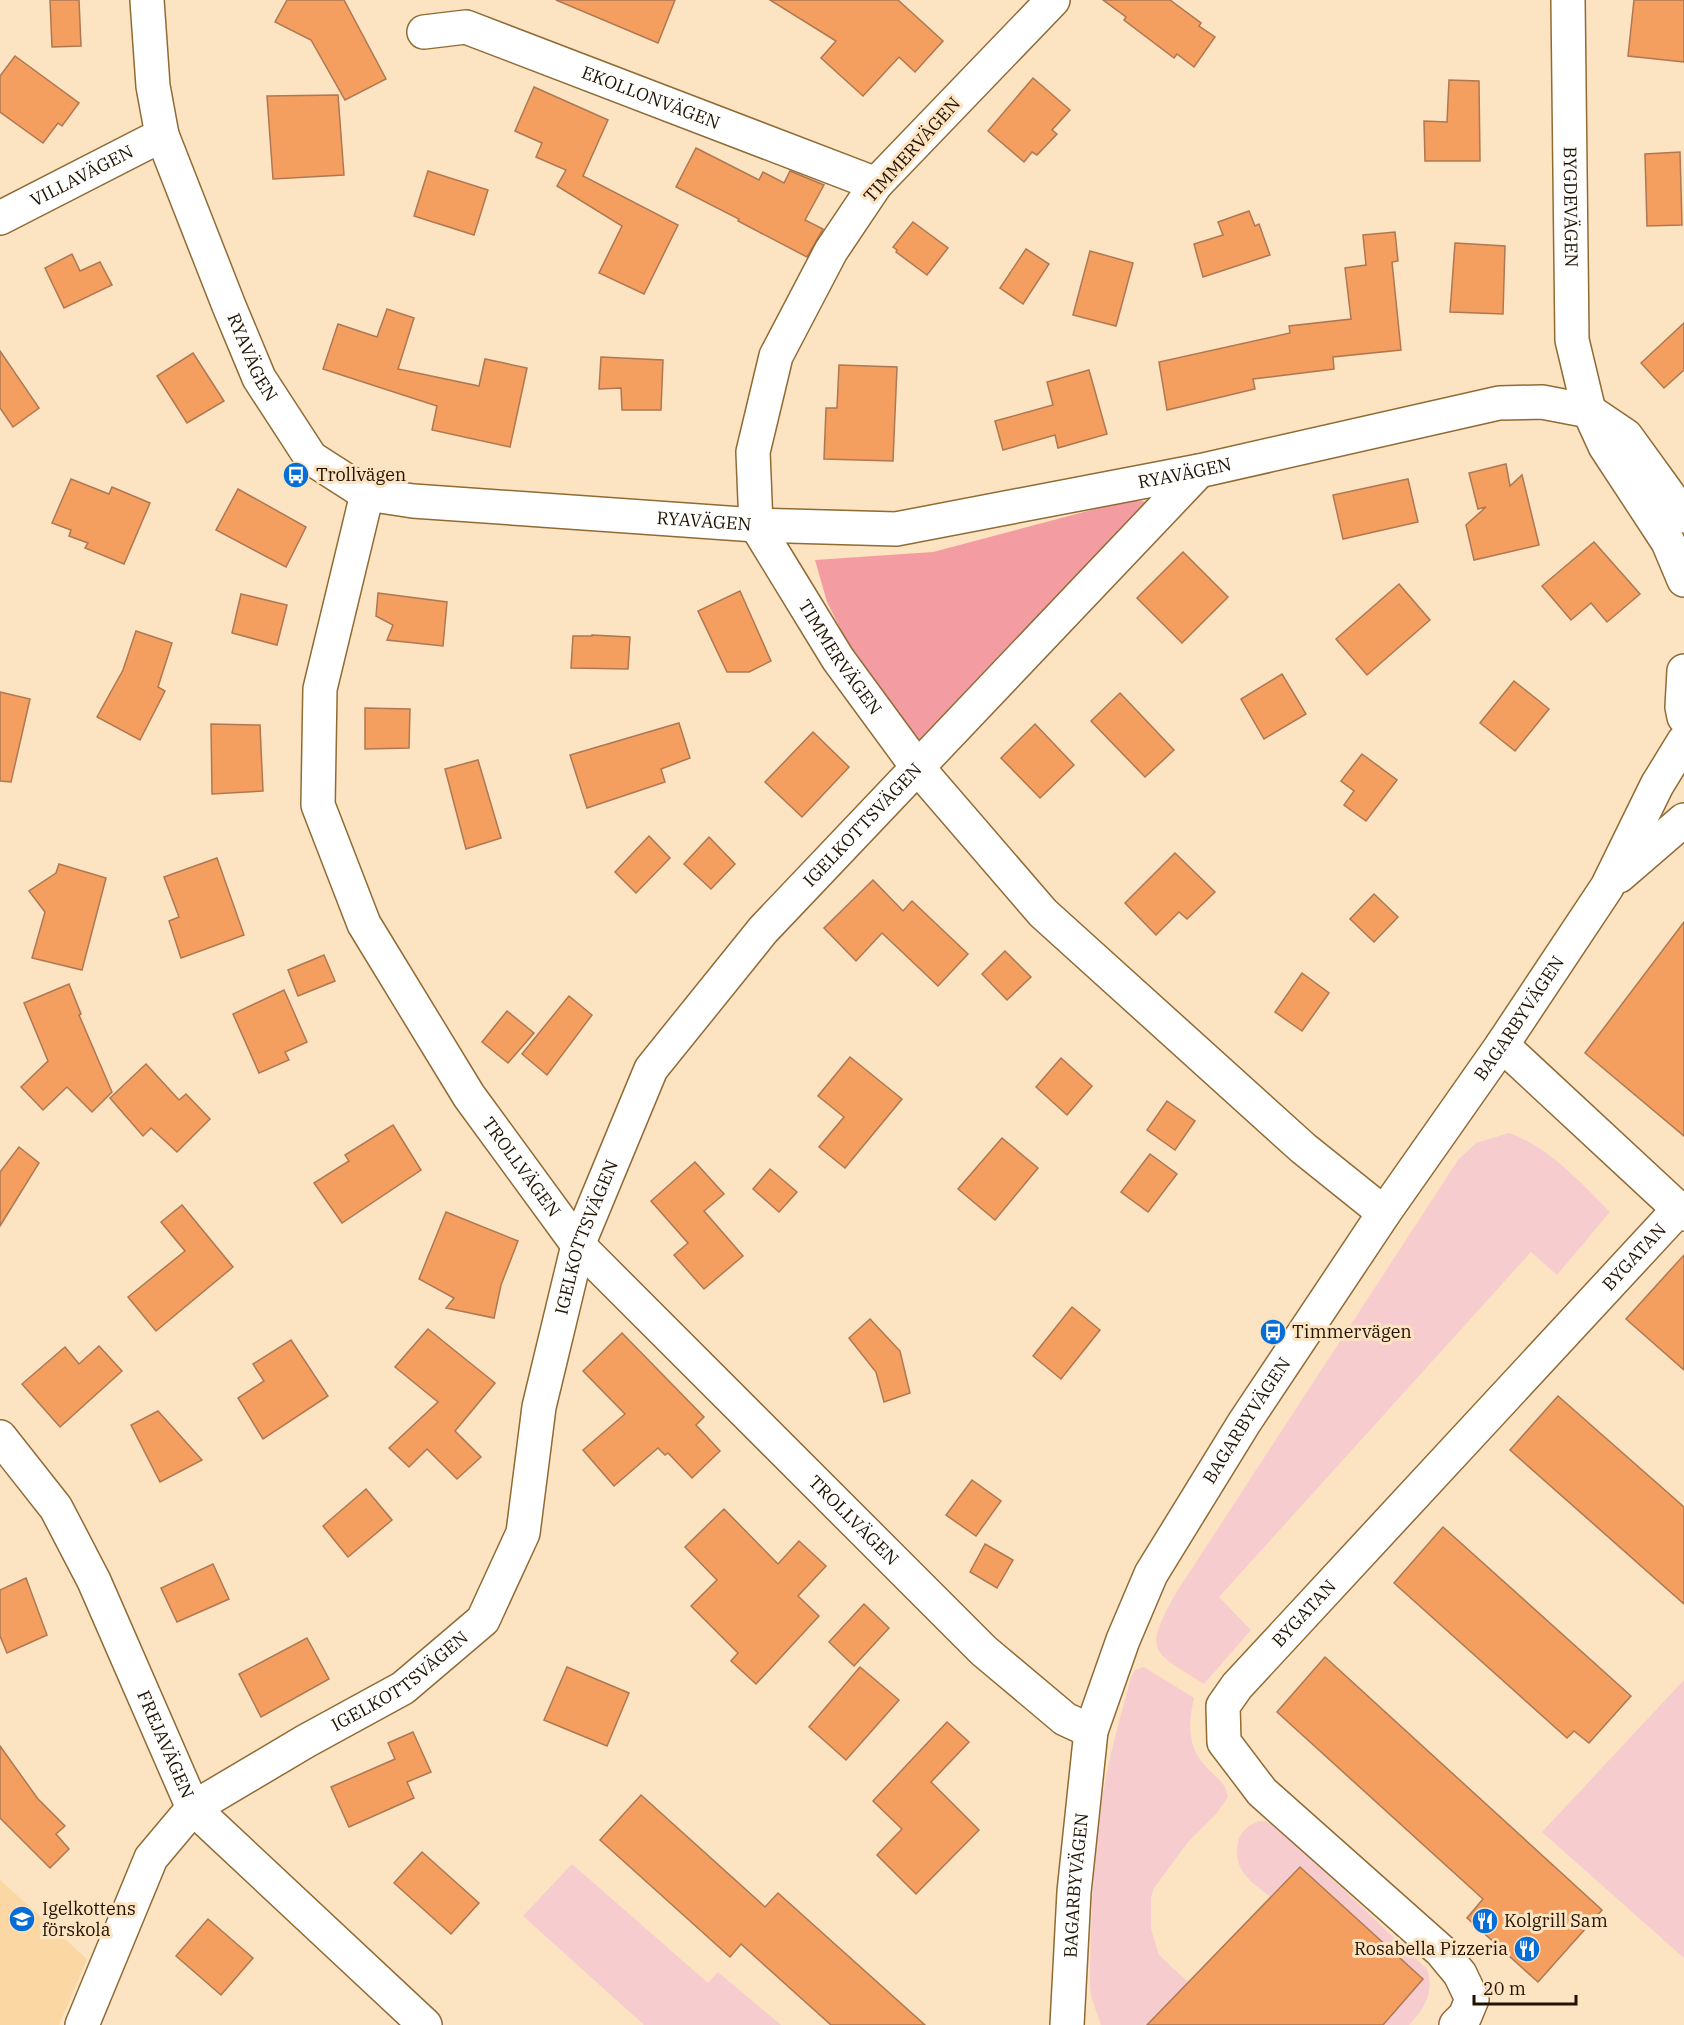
<svg xmlns="http://www.w3.org/2000/svg" width="1684" height="2025" font-family="'IBM Plex Serif',serif">
<style>
.built{fill:#fbd7a4}
.green{fill:#f7ccce}
.forest{fill:#f39da2}
.building{fill:#f49e5f;stroke:#af7852;stroke-width:1.5}
.lines{fill:none;stroke-linecap:round;stroke-linejoin:round}
.street-casing{stroke:#906b34;stroke-width:36}
.secondary-casing{stroke:#906b34;stroke-width:36}
.street{stroke:#fff;stroke-width:33}
.secondary{stroke:#fff;stroke-width:33}
.labels{text-anchor:middle;stroke-width:6;stroke-linejoin:round;paint-order:stroke}
.street-label{font-size:18px;fill:#221300;stroke:#fce3c2}
.poi-label{font-size:18px;fill:#221300;stroke:#fce3c2;text-anchor:start}
</style>
<rect width="100%" height="100%" fill="#fce3c2"/>
<polygon class="built" points="0,1880 87,1959 59,2025 0,2025"/>
<g class="green">
<path d="M1509,1133C1550,1148 1579,1181 1610,1212L1557,1275L1531,1252L1219,1597L1251,1630L1204,1684C1151,1651 1143,1652 1176,1593L1458,1160L1476,1143Z"/>
<path d="M1144,1667L1194,1698C1188,1724 1187,1747 1207,1768C1217,1778 1226,1783 1228,1797L1216,1814L1188,1842L1154,1888L1151,1898V1929L1159,1955L1188,1982L1159,2013L1171,2025H1101L1091,1996L1090,1984C1090,1925 1093,1866 1101,1806C1107,1762 1120,1720 1131,1677L1135,1670Z"/>
<polygon points="1684,1680 1684,1958 1542,1832"/>
<path d="M1258,1821H1266L1282,1831L1427,1969C1435,1991 1424,2010 1409,2025H1383L1423,1979L1301,1867L1271,1897C1255,1885 1235,1872 1237,1849C1238,1843 1238,1837 1243,1832C1246,1827 1253,1824 1258,1821Z"/>
<polygon points="572,1864 708,1983 718,1972 781,2025 644,2025 523,1916"/>
</g>
<polygon class="forest" points="1129,500 1150,502 917,746 856,660 827,602 815,560 933,552"/>
<g class="building">
<polygon points="50,0 79,0 81,46 52,47"/>
<polygon points="287,0 344,0 386,79 345,100 311,40 275,22"/>
<polygon points="556,0 675,0 658,43"/>
<polygon points="770,0 898,0 943,41 915,72 899,57 863,96 821,58 836,41"/>
<polygon points="1103,0 1170,0 1201,23 1199,26 1215,37 1194,67 1177,54 1174,58 1124,20 1126,17"/>
<polygon points="1634,0 1684,0 1684,62 1628,56"/>
<polygon points="15,56 79,103 62,126 58,123 43,143 0,112 0,76"/>
<polygon points="1033,78 1070,110 1052,130 1057,134 1037,155 1032,152 1024,162 988,131"/>
<polygon points="1449,80 1479,81 1480,161 1425,161 1424,121 1447,122"/>
<polygon points="534,87 608,120 583,176 678,225 644,294 599,273 622,226 557,186 566,170 536,157 542,143 515,131"/>
<polygon points="338,95 344,175 273,179 267,96"/>
<polygon points="696,148 759,180 763,172 784,183 790,171 824,185 805,220 823,229 807,257 738,221 739,219 676,187"/>
<polygon points="1680,152 1682,225 1647,226 1645,154"/>
<polygon points="428,171 488,190 474,235 414,216"/>
<polygon points="1249,211 1255,226 1259,224 1270,255 1203,277 1194,244 1223,235 1218,222"/>
<polygon points="913,222 948,248 927,275 896,252 897,250 893,247"/>
<polygon points="1395,232 1398,261 1392,262 1401,350 1333,357 1334,369 1253,379 1255,389 1167,410 1159,362 1290,333 1289,326 1351,319 1345,268 1366,265 1363,235"/>
<polygon points="1455,243 1505,246 1503,314 1450,312"/>
<polygon points="1026,249 1049,264 1023,304 1000,288"/>
<polygon points="1090,251 1133,263 1116,326 1073,315"/>
<polygon points="72,254 80,271 100,262 112,285 64,308 45,268"/>
<polygon points="387,309 414,318 398,369 479,386 485,359 527,368 510,447 432,430 437,406 323,369 338,324 377,337"/>
<polygon points="1684,323 1684,370 1664,388 1641,363"/>
<polygon points="0,351 39,408 13,427 0,408"/>
<polygon points="193,353 224,401 187,423 157,376"/>
<polygon points="601,357 663,360 661,410 622,410 621,388 599,389"/>
<polygon points="839,365 897,367 893,461 824,459 826,408 837,408"/>
<polygon points="1089,370 1107,434 1058,448 1055,435 1003,450 995,421 1053,405 1047,382"/>
<polygon points="1506,464 1510,486 1522,475 1539,545 1474,560 1466,525 1486,507 1478,509 1469,473"/>
<polygon points="71,479 109,494 112,487 150,503 124,564 85,548 88,543 69,536 71,530 52,523"/>
<polygon points="1408,479 1418,522 1343,539 1333,495"/>
<polygon points="238,489 306,527 286,567 216,530"/>
<polygon points="1594,542 1640,594 1607,622 1591,603 1571,620 1542,586"/>
<polygon points="1183,552 1228,597 1182,643 1137,598"/>
<polygon points="1399,584 1430,620 1367,675 1336,639"/>
<polygon points="740,591 771,661 749,672 727,672 698,611"/>
<polygon points="378,593 447,602 443,646 387,640 393,625 376,616"/>
<polygon points="241,594 287,605 277,645 232,633"/>
<polygon points="136,631 172,643 158,687 165,691 140,740 97,717 123,670"/>
<polygon points="592,635 630,637 628,669 571,668 573,636 592,636"/>
<polygon points="1282,674 1306,714 1264,739 1241,699"/>
<polygon points="1514,681 1549,709 1515,751 1480,723"/>
<polygon points="0,692 30,699 11,782 0,781"/>
<polygon points="1120,693 1174,750 1145,777 1091,721"/>
<polygon points="365,708 410,709 409,748 365,749"/>
<polygon points="679,723 690,758 661,769 665,782 587,808 570,755"/>
<polygon points="211,724 260,725 263,791 212,794"/>
<polygon points="1035,724 1074,765 1040,798 1001,758"/>
<polygon points="813,732 849,767 802,817 765,782"/>
<polygon points="1362,754 1397,780 1366,821 1344,805 1354,791 1341,781"/>
<polygon points="478,760 501,838 466,849 445,769"/>
<polygon points="649,836 670,858 636,893 615,872"/>
<polygon points="709,837 735,864 711,889 684,864"/>
<polygon points="1175,853 1215,892 1187,919 1179,912 1156,935 1125,903"/>
<polygon points="217,858 244,935 181,958 169,921 179,917 164,877"/>
<polygon points="59,864 106,878 82,970 32,958 45,912 29,891 56,873"/>
<polygon points="873,880 903,911 912,901 968,954 938,986 882,933 856,961 824,928"/>
<polygon points="1374,894 1398,917 1374,942 1350,919"/>
<polygon points="1684,922 1684,1136 1585,1053"/>
<polygon points="1005,951 1031,977 1007,1000 982,974"/>
<polygon points="324,955 335,981 298,996 288,970"/>
<polygon points="1302,973 1329,993 1302,1031 1275,1012"/>
<polygon points="69,984 81,1014 79,1015 112,1092 92,1112 67,1087 43,1110 21,1087 48,1061 24,1003"/>
<polygon points="284,990 307,1042 285,1052 289,1060 259,1073 233,1014"/>
<polygon points="569,996 592,1015 547,1075 522,1054"/>
<polygon points="507,1011 534,1033 508,1063 482,1042"/>
<polygon points="850,1057 902,1099 845,1168 819,1147 844,1117 818,1096"/>
<polygon points="1061,1058 1092,1086 1067,1115 1036,1087"/>
<polygon points="146,1064 179,1100 186,1094 210,1119 177,1152 151,1128 143,1136 110,1098"/>
<polygon points="1167,1101 1195,1121 1175,1150 1147,1130"/>
<polygon points="393,1125 421,1170 342,1223 314,1183 349,1161 345,1155"/>
<polygon points="1002,1138 1038,1168 995,1220 958,1189"/>
<polygon points="19,1147 39,1163 0,1226 0,1172"/>
<polygon points="1150,1154 1177,1174 1148,1212 1121,1192"/>
<polygon points="695,1162 724,1194 704,1211 743,1256 704,1289 674,1255 688,1243 651,1201"/>
<polygon points="770,1169 797,1192 779,1212 753,1189"/>
<polygon points="182,1205 233,1267 156,1331 128,1297 185,1251 161,1222"/>
<polygon points="446,1212 518,1241 501,1285 494,1318 446,1308 454,1298 419,1279"/>
<polygon points="1684,1255 1684,1370 1626,1319"/>
<polygon points="1072,1307 1100,1330 1061,1379 1033,1356"/>
<polygon points="870,1319 900,1351 910,1393 884,1402 876,1372 849,1338"/>
<polygon points="428,1329 495,1383 455,1431 481,1457 457,1479 427,1449 409,1467 389,1448 438,1402 395,1367"/>
<polygon points="622,1333 704,1417 696,1425 720,1451 692,1478 668,1453 665,1455 658,1448 614,1486 583,1450 625,1414 583,1371"/>
<polygon points="291,1340 328,1396 263,1439 238,1398 264,1381 253,1364"/>
<polygon points="99,1346 122,1371 60,1427 22,1384 65,1347 79,1364"/>
<polygon points="1558,1396 1684,1507 1684,1604 1510,1450"/>
<polygon points="158,1411 202,1460 160,1482 131,1425"/>
<polygon points="972,1480 1001,1501 976,1536 946,1515"/>
<polygon points="366,1489 392,1520 348,1557 323,1526"/>
<polygon points="724,1509 778,1564 799,1541 826,1566 798,1596 819,1616 756,1684 731,1661 738,1653 691,1606 717,1580 685,1547"/>
<polygon points="1443,1527 1631,1696 1589,1743 1574,1731 1567,1738 1394,1583"/>
<polygon points="985,1544 1013,1560 997,1588 970,1572"/>
<polygon points="213,1564 229,1599 177,1622 161,1588"/>
<polygon points="26,1578 47,1635 7,1653 0,1636 0,1590"/>
<polygon points="864,1604 889,1628 854,1666 829,1642"/>
<polygon points="307,1638 329,1679 261,1717 239,1674"/>
<polygon points="1325,1657 1602,1910 1538,1982 1467,1918 1483,1899 1277,1712"/>
<polygon points="567,1667 629,1693 607,1746 544,1720"/>
<polygon points="860,1667 899,1700 846,1760 809,1727"/>
<polygon points="947,1722 969,1742 931,1782 979,1830 916,1894 877,1855 902,1829 873,1801"/>
<polygon points="413,1732 431,1772 407,1782 414,1798 349,1827 331,1787 395,1759 388,1743"/>
<polygon points="0,1746 38,1799 65,1826 56,1834 69,1849 50,1868 0,1818"/>
<polygon points="641,1795 765,1907 778,1893 925,2025 831,2025 741,1944 730,1957 600,1840"/>
<polygon points="422,1852 479,1903 451,1934 394,1883"/>
<polygon points="1300,1867 1423,1979 1383,2025 1147,2025"/>
<polygon points="208,1919 253,1958 221,1995 176,1956"/>
</g>
<g class="lines">
<defs>
<g id="street">
<path id="s1" d="M147,0L153,86L162,135L229,306L259,378L311,458L367,494L413,501L756,525L896,529L1199,471L1499,403L1542,402L1589,411L1626,436L1684,516"/>
<path id="s2" d="M1053,0L876,184L831,251L776,356L753,452L756,525L838,659L918,768L1043,913L1303,1148L1384,1213"/>
<path id="s3" d="M1568,0L1572,340L1589,411L1605,446L1668,542L1684,580"/>
<path id="s4" d="M424,32L466,27L876,184"/>
<path id="s5" d="M0,218L162,135"/>
<path id="s6" d="M367,494L320,689L318,805L364,924L469,1096L578,1245L984,1651L1065,1719L1091,1731"/>
<polyline points="1502,1045 1684,1214"/>
<path id="s7" d="M0,1437L56,1508L94,1581L193,1808L425,2025"/>
<path id="s8" d="M82,2025L151,1858L193,1808L306,1741L403,1688L483,1620L523,1533L539,1407L578,1245L651,1069L763,930L1199,471"/>
<path id="s9" d="M1456,2025L1465,2016L1472,1999L1460,1974L1441,1951L1262,1792L1224,1742L1223,1706L1237,1686L1679,1209"/>
</g>
<g id="secondary">
<polyline points="1684,671 1682,707 1684,717"/>
<polyline points="1619,876 1684,820"/>
<path id="s10" d="M1067,2025L1074,1892L1091,1731L1123,1640L1151,1574L1244,1423L1384,1213L1502,1045L1607,887L1657,785L1684,741"/>
</g>
</defs>
<use href="#street" class="street-casing"/>
<use href="#secondary" class="secondary-casing"/>
<use href="#street" class="street"/>
<use href="#secondary" class="secondary"/>
</g>
<defs>
<symbol id="bus-disc" viewBox="-11 -11 22 22"><circle r="9.5" fill="#056dd6" stroke="#fce3c2"/><path d="M-5-6H5V4H4V6H2V4H-2V6H-4V4H-5ZM-3.5-4V0h7V-4ZM-3.5 1.2v1.5H-2V1.2ZM2 1.2v1.5H3.5V1.2Z" fill="#fff"/></symbol>
<symbol id="school-disc" viewBox="-11 -11 22 22"><circle r="9.5" fill="#056dd6" stroke="#fce3c2"/><path d="M0-5L7-2L0 1L-7-2ZM-4 1L0 2.5L4 1V4Q0 6-4 4Z" fill="#fff"/></symbol>
<symbol id="restaurant-disc" viewBox="-11 -11 22 22"><circle r="9.5" fill="#056dd6" stroke="#fce3c2"/><path d="M-5-6h1v4h1v-4h1v4h1v-4h1v5L-1.5 .5V6h-2V.5L-5-1ZM5-6V6H3V1.5H1.5Q1.5-4 5-6Z" fill="#fff"/></symbol>
</defs>
<g fill-rule="evenodd">
<use href="#bus-disc" x="281" y="460" width="30" height="30"/>
<use href="#bus-disc" x="1258" y="1317" width="30" height="30"/>
<use href="#school-disc" x="7" y="1904" width="30" height="30"/>
<use href="#restaurant-disc" x="1470" y="1906" width="30" height="30"/>
<use href="#restaurant-disc" x="1512" y="1934" width="30" height="30"/>
</g>
<g class="labels">
<g class="street-label">
<text dy="6" stroke="none"><textPath href="#s4" startOffset="240">EKOLLONVÄGEN</textPath></text>
<text transform="translate(912 150) rotate(-48)" y="6">TIMMERVÄGEN</text>
<text dy="6" stroke="none"><textPath href="#s5" startOffset="92">VILLAVÄGEN</textPath></text>
<text dy="6" stroke="none"><textPath href="#s3" startOffset="207">BYGDEVÄGEN</textPath></text>
<text dy="6" stroke="none"><textPath href="#s1" startOffset="376">RYAVÄGEN</textPath></text>
<text dy="6" stroke="none"><textPath href="#s1" startOffset="1384">RYAVÄGEN</textPath></text>
<text dy="6" stroke="none"><textPath href="#s1" startOffset="898">RYAVÄGEN</textPath></text>
<text dy="6" stroke="none"><textPath href="#s2" startOffset="783">TIMMERVÄGEN</textPath></text>
<text dy="6" stroke="none"><textPath href="#s8" startOffset="1496">IGELKOTTSVÄGEN</textPath></text>
<text dy="6" stroke="none"><textPath href="#s10" startOffset="1130">BAGARBYVÄGEN</textPath></text>
<text dy="6" stroke="none"><textPath href="#s6" startOffset="734">TROLLVÄGEN</textPath></text>
<text dy="6" stroke="none"><textPath href="#s8" startOffset="992">IGELKOTTSVÄGEN</textPath></text>
<text dy="6" stroke="none"><textPath href="#s9" startOffset="1036">BYGATAN</textPath></text>
<text dy="6" stroke="none"><textPath href="#s10" startOffset="644">BAGARBYVÄGEN</textPath></text>
<text dy="6" stroke="none"><textPath href="#s6" startOffset="1220">TROLLVÄGEN</textPath></text>
<text dy="6" stroke="none"><textPath href="#s9" startOffset="550">BYGATAN</textPath></text>
<text dy="6" stroke="none"><textPath href="#s8" startOffset="489">IGELKOTTSVÄGEN</textPath></text>
<text dy="6" stroke="none"><textPath href="#s7" startOffset="351">FREJAVÄGEN</textPath></text>
<text dy="6" stroke="none"><textPath href="#s10" startOffset="140">BAGARBYVÄGEN</textPath></text>
</g>
<g class="poi-label">
<text x="316" y="481">Trollvägen</text>
<text x="1292" y="1338">Timmervägen</text>
<text x="42" y="1915">Igelkottens<tspan x="42" dy="21">förskola</tspan></text>
<text x="1504" y="1927">Kolgrill Sam</text>
<text x="1508" y="1955" text-anchor="end">Rosabella Pizzeria</text>
</g>
</g>
<path d="M1474 1995v9h102v-9" fill="none" stroke="#221300" stroke-width="3"/>
<text x="1483" y="1995" font-size="18" fill="#221300" stroke="#fce3c2" stroke-width="4.5" paint-order="stroke">20 m</text>
</svg>
